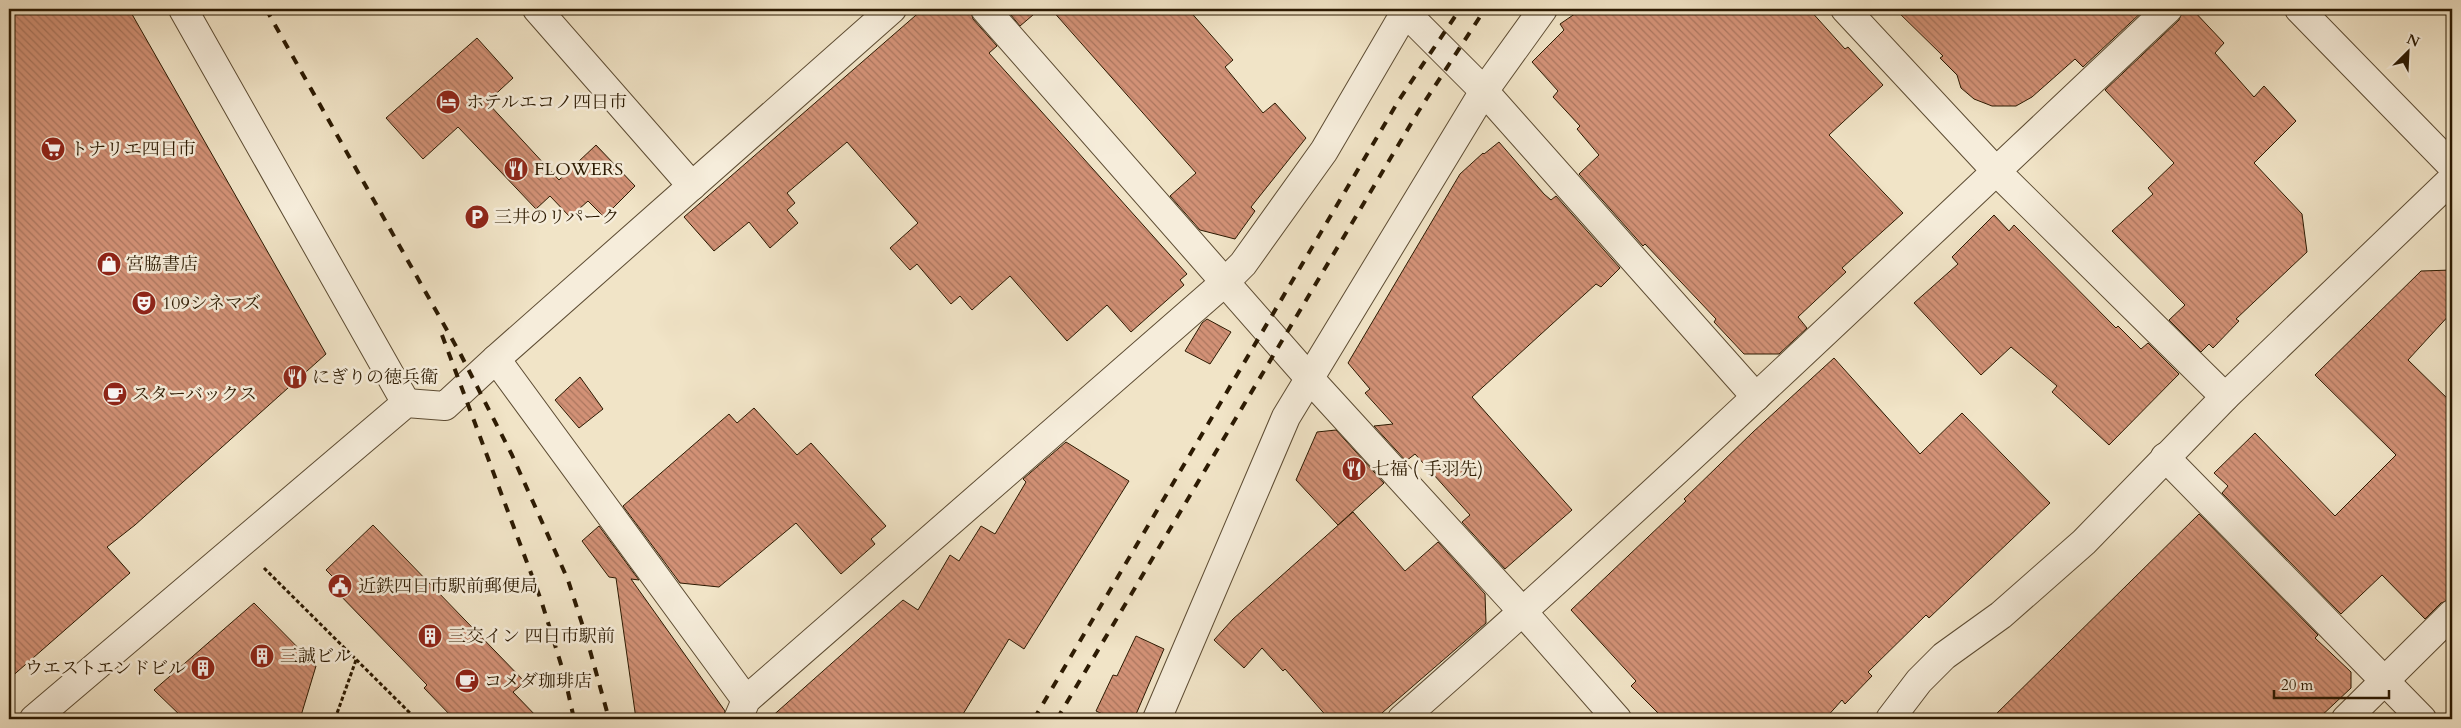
<svg xmlns="http://www.w3.org/2000/svg" width="2461" height="728" font-family="Cardo,'Noto Serif JP',serif">
<style>
.building{fill:url(#building-back-hatch);stroke:#2c1a02}
.lines{fill:none;stroke-linecap:round;stroke-linejoin:round}
.minor-casing{stroke:#5d4c33;stroke-width:30}
.tertiary-casing{stroke:#5d4c33;stroke-width:30}
.path{stroke:#2c1a02;stroke-width:3;stroke-dasharray:4 2.5;stroke-linecap:butt}
.minor{stroke:#f6eddb;stroke-width:28}
.tertiary{stroke:#f6eddb;stroke-width:28}
.rail{stroke:#2c1a02;stroke-width:4;stroke-dasharray:9 9;stroke-linecap:butt}
.labels{text-anchor:middle;stroke-width:5;stroke-linejoin:round;paint-order:stroke}
.poi-label{font-size:18px;fill:#2c1a02;stroke:#f6eddb;text-anchor:start}
</style>
<defs>
<pattern id="building-back-hatch" width="6" height="6" patternUnits="userSpaceOnUse" patternTransform="scale(1.25)"><rect width="6" height="6" fill="#d29176"/><path d="M-1 5l2 2M0 0l6 6M5-1l2 2" fill="none" stroke="#ab765f"/></pattern>
</defs>
<rect width="100%" height="100%" fill="#f1e4c7"/>
<filter id="stains"><feTurbulence type="fractalNoise" baseFrequency=".004" numOctaves="4"/><feColorMatrix values="0 0 0 0 .2 0 0 0 0 .09 0 0 0 0 .02 0 0 0 .5 -.17"/></filter>
<radialGradient id="worn" r=".72"><stop offset=".6" stop-color="#630" stop-opacity="0"/><stop offset="1" stop-color="#630" stop-opacity=".3"/></radialGradient>
<g class="building">
<polygon points="9,9 129,9 326,354 135,525 107,547 130,573 9,679"/>
<polygon points="923,9 970,9 973,19 997,46 989,53 1187,274 1180,280 1184,285 1131,332 1107,305 1067,341 1010,276 972,310 960,296 951,304 917,264 910,270 890,248 918,223 847,142 787,193 795,203 787,210 798,223 770,248 749,222 714,251 684,217"/>
<polygon points="1006,9 1040,9 1020,26"/>
<polygon points="1051,9 1188,9 1233,60 1225,67 1263,113 1275,103 1306,138 1251,207 1255,211 1235,239 1200,230 1170,196 1196,173"/>
<polygon points="1582,9 1809,9 1845,49 1848,47 1883,85 1829,135 1903,213 1842,268 1846,272 1798,317 1807,328 1779,354 1744,354 1714,322 1716,319 1645,244 1643,246 1579,174 1599,155 1577,129 1580,126 1553,97 1558,91 1532,62 1564,30 1560,24"/>
<polygon points="1895,9 2145,9 2083,67 2075,59 2032,97 2016,106 1992,106 1974,99 1961,88 1957,75 1940,58 1943,56"/>
<polygon points="2183,9 2192,9 2224,43 2215,53 2254,97 2264,86 2296,121 2254,163 2302,214 2307,252 2236,319 2239,321 2213,348 2209,344 2201,352 2169,320 2185,305 2112,231 2153,194 2148,188 2174,163 2105,90 2179,20"/>
<polygon points="477,38 513,78 487,102 559,180 596,145 635,186 604,217 588,201 570,217 550,196 536,209 458,127 423,159 386,118"/>
<polygon points="1499,142 1544,194 1551,200 1556,196 1620,268 1601,287 1596,284 1472,397 1572,510 1505,569 1462,522 1470,515 1415,454 1406,461 1374,426 1393,424 1365,393 1370,389 1348,363 1460,174 1483,153 1484,154"/>
<polygon points="1994,215 2009,231 2014,225 2116,328 2118,326 2141,349 2148,343 2179,374 2109,445 2052,392 2057,386 2011,347 1981,375 1914,303 1958,264 1952,257"/>
<polygon points="2452,270 2452,312 2408,360 2452,403 2452,599 2441,603 2425,619 2382,575 2341,614 2222,493 2228,486 2214,473 2255,433 2335,516 2396,455 2315,375 2421,271"/>
<polygon points="1207,319 1231,332 1210,364 1185,351 1202,323"/>
<polygon points="1834,358 1920,454 1962,413 2050,503 1929,618 1926,615 1868,672 1872,676 1845,704 1842,700 1825,719 1664,719 1631,686 1636,681 1571,610 1686,501 1684,499 1753,432"/>
<polygon points="580,377 603,409 579,428 555,400"/>
<polygon points="754,408 797,455 811,443 886,526 871,539 875,544 841,574 796,523 719,587 680,583 623,506 729,414 737,423"/>
<polygon points="1336,430 1384,483 1338,525 1296,480 1317,432"/>
<polygon points="1066,442 1129,481 1024,649 1009,639 960,719 769,719 903,600 918,610 950,555 959,561 981,526 995,534 1026,482 1023,479"/>
<polygon points="1353,512 1405,571 1438,542 1485,594 1486,623 1375,719 1329,719 1285,669 1283,671 1262,648 1244,668 1214,640 1233,619"/>
<polygon points="2199,514 2318,635 2315,638 2351,672 2351,688 2318,719 1991,719"/>
<polygon points="373,525 525,682 513,692 539,719 454,719 424,688 427,685 335,590 341,585 326,570"/>
<polygon points="599,526 639,580 631,579 725,711 723,719 636,719 616,578 609,577 582,541"/>
<polygon points="254,603 316,666 300,719 184,719 154,690"/>
<polygon points="1136,636 1164,649 1134,719 1113,719 1096,711 1113,675 1117,676"/>
</g>
<g class="lines">
<defs>
<g id="minor">
<polyline points="183,9 406,403"/>
<polyline points="537,9 692,186"/>
<polyline points="985,9 1310,379 1523,612 1617,719"/>
<polyline points="1402,9 1484,91 1756,397"/>
<polyline points="1845,9 1996,171 2225,397"/>
<polyline points="496,359 746,700"/>
<polyline points="2165,457 2422,719"/>
<polyline points="34,719 406,403 445,406 496,359 892,9"/>
<polyline points="738,719 746,700 1225,282 1243,264 1324,151 1407,9"/>
<polyline points="1157,719 1286,417 1484,91 1543,9"/>
<path d="M1402,719C1663,489 1914,248 2168,9"/>
<polyline points="2346,719 2452,614"/>
</g>
<g id="tertiary">
<polyline points="2299,9 2452,166"/>
<polyline points="1890,719 1919,681 1944,656 2001,615 2084,542 2225,397 2452,179"/>
</g>
</defs>
<use href="#minor" class="minor-casing"/>
<use href="#tertiary" class="tertiary-casing"/>
<g class="path">
<polyline points="264,568 416,719"/>
<polyline points="335,719 356,660"/>
</g>
<use href="#minor" class="minor"/>
<use href="#tertiary" class="tertiary"/>
<g class="rail">
<polyline points="266,9 461,355 512,455 568,580 586,636 609,719"/>
<polyline points="442,335 541,600 564,674 574,719"/>
<polyline points="1034,719 1399,100 1460,9"/>
<polyline points="1057,719 1418,112 1485,9"/>
</g>
</g>
<defs>
<symbol id="hotel-disc" viewBox="-11 -11 22 22"><circle r="9.5" fill="#8f2418" stroke="#f6eddb"/><path d="M-6-4.5h1.5V1H6V5H4.5V3h-9V5H-6ZM-4 0a1.8 1.8 0 1 1 3.6 0ZM.5 0V-2.5h3Q6-2.5 6 0Z" fill="#fff"/></symbol>
<symbol id="supermarket-disc" viewBox="-11 -11 22 22"><circle r="9.5" fill="#8f2418" stroke="#f6eddb"/><path d="M-6-5.5h2.5l.6 2H6L4.5 2H-2.5L-4.4-4H-6ZM-1.5 3.2a1.3 1.3 0 1 0 .1 0ZM3 3.2a1.3 1.3 0 1 0 .1 0Z" fill="#fff"/></symbol>
<symbol id="restaurant-disc" viewBox="-11 -11 22 22"><circle r="9.5" fill="#8f2418" stroke="#f6eddb"/><path d="M-5-6h1v4h1v-4h1v4h1v-4h1v5L-1.5 .5V6h-2V.5L-5-1ZM5-6V6H3V1.5H1.5Q1.5-4 5-6Z" fill="#fff"/></symbol>
<symbol id="parking-disc" viewBox="-11 -11 22 22"><circle r="9.5" fill="#8f2418" stroke="#f6eddb"/><path d="M-3.5-5.5H1a3.5 3.5 0 0 1 0 7H-1V5.5H-3.5ZM-1-3.4V-.6H.8a1.4 1.4 0 0 0 0-2.8Z" fill="#fff"/></symbol>
<symbol id="shop-disc" viewBox="-11 -11 22 22"><circle r="9.5" fill="#8f2418" stroke="#f6eddb"/><path d="M-5-2.5h2.3a2.7 3.5 0 0 1 5.4 0H5L5.5 6h-11ZM-1.5-2.5h3a1.5 2.3 0 0 0-3 0Z" fill="#fff"/></symbol>
<symbol id="theatre-disc" viewBox="-11 -11 22 22"><circle r="9.5" fill="#8f2418" stroke="#f6eddb"/><path d="M-5-5.5Q0-4 5-5.5V0Q5 5 0 6Q-5 5-5 0ZM-3.3-2.5H-1v1.5H-3.3ZM1-2.5H3.3v1.5H1ZM-2.8 1Q0 5.5 2.8 1Z" fill="#fff"/></symbol>
<symbol id="cafe-disc" viewBox="-11 -11 22 22"><circle r="9.5" fill="#8f2418" stroke="#f6eddb"/><path d="M-5.5-4.5H6V0H3Q3 3.5 0 3.5H-2.5Q-5.5 3.5-5.5 0ZM3-3.2v2h1.7v-2ZM-6 4.5H4V6H-6Z" fill="#fff"/></symbol>
<symbol id="civic-disc" viewBox="-11 -11 22 22"><circle r="9.5" fill="#8f2418" stroke="#f6eddb"/><path d="M-.6-6.5H3V-4.5H.6V-3L4-1V1h2V6H-6V1h2V-1L-.6-3ZM-1.2 2.5V6h2.4V2.5Z" fill="#fff"/></symbol>
<symbol id="building-disc" viewBox="-11 -11 22 22"><circle r="9.5" fill="#8f2418" stroke="#f6eddb"/><path d="M-4-6H4V6H1V3H-1V6H-4ZM-2.5-4.3h1.7v1.8h-1.7ZM.8-4.3h1.7v1.8H.8ZM-2.5-1h1.7V.8h-1.7ZM.8-1h1.7V.8H.8Z" fill="#fff"/></symbol>
</defs>
<g fill-rule="evenodd">
<use href="#hotel-disc" x="434" y="88" width="28" height="28"/>
<use href="#supermarket-disc" x="39" y="135" width="28" height="28"/>
<use href="#restaurant-disc" x="502" y="155" width="28" height="28"/>
<use href="#parking-disc" x="463" y="203" width="28" height="28"/>
<use href="#shop-disc" x="95" y="250" width="28" height="28"/>
<use href="#theatre-disc" x="130" y="289" width="28" height="28"/>
<use href="#restaurant-disc" x="281" y="363" width="28" height="28"/>
<use href="#cafe-disc" x="101" y="380" width="28" height="28"/>
<use href="#restaurant-disc" x="1340" y="455" width="28" height="28"/>
<use href="#civic-disc" x="326" y="572" width="28" height="28"/>
<use href="#building-disc" x="416" y="622" width="28" height="28"/>
<use href="#building-disc" x="248" y="642" width="28" height="28"/>
<use href="#building-disc" x="189" y="654" width="28" height="28"/>
<use href="#cafe-disc" x="453" y="667" width="28" height="28"/>
</g>
<g class="labels">
<g class="poi-label">
<text x="466" y="108">ホテルエコノ四日市</text>
<text x="70" y="155">トナリエ四日市</text>
<text x="534" y="175">FLOWERS</text>
<text x="494" y="223">三井のリパーク</text>
<text x="126" y="270">宮脇書店</text>
<text x="162" y="309">109シネマズ</text>
<text x="312" y="383">にぎりの徳兵衛</text>
<text x="132" y="400">スターバックス</text>
<text x="1372" y="475">七福 ( 手羽先)</text>
<text x="358" y="592">近鉄四日市駅前郵便局</text>
<text x="448" y="642">三交イン 四日市駅前</text>
<text x="280" y="662">三誠ビル</text>
<text x="186" y="674" text-anchor="end">ウエストエンドビル</text>
<text x="484" y="687">コメダ珈琲店</text>
</g>
</g>
<rect width="2461" height="728" fill="none" stroke="#f1e4c7" stroke-width="30"/>
<rect x="10" y="10" width="2441" height="708" fill="none" stroke="#2c1a02" stroke-width="2.5"/>
<rect x="15" y="15" width="2431" height="698" fill="none" stroke="#2c1a02"/>
<g transform="translate(2408 52) rotate(24)" stroke="#f6eddb" stroke-width="4" paint-order="stroke">
<path d="M0-4L9 19L0 12L-9 19Z" fill="#2c1a02"/>
<text y="-8" font-size="14" font-weight="bold" text-anchor="middle" fill="#2c1a02">N</text>
</g>
<path d="M2274 690v8h115v-8" fill="none" stroke="#2c1a02" stroke-width="2.5"/>
<text x="2281" y="690" font-size="15" fill="#2c1a02" stroke="#f6eddb" stroke-width="4" paint-order="stroke">20 m</text>
<rect width="100%" height="100%" filter="url(#stains)"/>
<rect width="100%" height="100%" fill="url(#worn)"/>
</svg>
